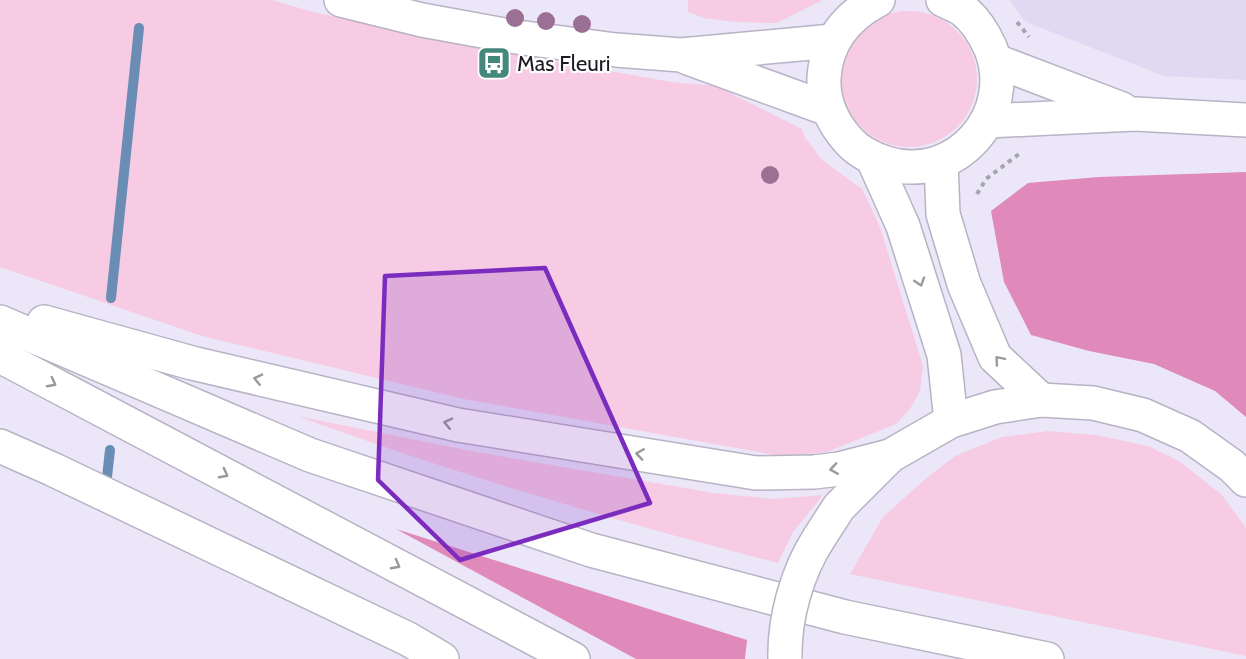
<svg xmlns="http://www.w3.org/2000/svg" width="1246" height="659" font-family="Cabin,sans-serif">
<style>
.built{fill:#dfd9f2}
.green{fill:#f7cbe3}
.forest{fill:#df8abb}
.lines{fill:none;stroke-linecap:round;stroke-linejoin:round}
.stream{stroke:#6a8db6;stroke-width:10}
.minor-casing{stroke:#b8b3c4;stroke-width:36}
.major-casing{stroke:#b8b3c4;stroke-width:36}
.path{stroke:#a7a4b2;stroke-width:4;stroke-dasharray:4.5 4.5;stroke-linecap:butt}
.minor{stroke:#fff;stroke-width:33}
.major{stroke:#fff;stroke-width:33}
.minor-bridge-casing{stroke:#b8b3c4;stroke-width:36;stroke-linecap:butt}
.minor-bridge{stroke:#fff;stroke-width:33}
.tree{fill:#9b7094}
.oneway{stroke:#9a999c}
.marked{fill:#7b2cbf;fill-opacity:0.2;stroke:#7b2cbf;stroke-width:4.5;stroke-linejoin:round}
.labels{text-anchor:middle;stroke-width:4.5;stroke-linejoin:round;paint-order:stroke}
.poi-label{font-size:22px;fill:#1e1c22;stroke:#fff;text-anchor:start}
</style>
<rect width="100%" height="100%" fill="#ebe7f9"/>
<polygon class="built" points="1009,0 1246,0 1246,80 1164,76 1026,22"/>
<g class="green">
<polygon points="0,0 272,0 313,12 478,48 672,82 716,86 802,129 804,136 822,160 862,189 880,227 923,366 920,391 910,409 896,424 827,452 780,456 464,399 202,336 0,267"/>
<polygon points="688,0 823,0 777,23 736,22 704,18 688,12"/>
<circle cx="909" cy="79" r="68"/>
<path d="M297,416L471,451L714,493L773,499L823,495L793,532L778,563C615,521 455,474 297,416Z"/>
<polygon points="1048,431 1096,435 1148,446 1179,461 1222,495 1246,528 1246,656 850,574 883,517 924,480 955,456 1002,437"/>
</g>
<g class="forest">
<polygon points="1246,172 1246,417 1215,391 1154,364 1089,351 1031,335 1004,282 991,211 1028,183 1098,177"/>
<polygon points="396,529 747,640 745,659 636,659"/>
</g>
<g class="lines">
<g class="stream">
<polyline points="111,298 139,28"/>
<polyline points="107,477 110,450"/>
</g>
<defs>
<g id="minor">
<polyline points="341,0 422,20 510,36 616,50 681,55 833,41"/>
<path d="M878,0C847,16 826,41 824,78C823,101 832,122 848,140C858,152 871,158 886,163C956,185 1018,113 990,47C984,34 975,19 963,10C957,6 949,3 943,0"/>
<polyline points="688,58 828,109"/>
<polyline points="996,61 1122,109"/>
<polyline points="988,121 1135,114 1246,120"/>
<polyline points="873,159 903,226 944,355 951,421"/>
<polyline points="941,162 943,214 964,284 995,357 1041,400"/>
<polyline points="0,446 52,469 408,639 442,659"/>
<polyline points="819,538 839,507 890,456 951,421 995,407 1041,400 1093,403 1143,415 1190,436 1232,466 1246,480"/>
</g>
<g id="major">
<polyline points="0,322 310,455 591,550 845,617 1047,659"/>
<polyline points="44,322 192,363 458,425 756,473 814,472 839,469 890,456"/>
<polyline points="0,356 573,659"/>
</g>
</defs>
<use href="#minor" class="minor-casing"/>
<use href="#major" class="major-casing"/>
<g class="path">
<polyline points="1017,22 1029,37"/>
<polyline points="977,194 986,179 1019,154"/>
</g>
<use href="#minor" class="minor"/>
<use href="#major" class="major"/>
<defs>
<path id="minor-bridge" d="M785,659C784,618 797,572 819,538"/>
</defs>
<use href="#minor-bridge" class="minor-bridge-casing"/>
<use href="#minor-bridge" class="minor-bridge"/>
</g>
<g class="tree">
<circle cx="515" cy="18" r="9"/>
<circle cx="546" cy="21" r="9"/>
<circle cx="582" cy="24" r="9"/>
<circle cx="770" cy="175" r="9"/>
</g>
<defs><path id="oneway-chevron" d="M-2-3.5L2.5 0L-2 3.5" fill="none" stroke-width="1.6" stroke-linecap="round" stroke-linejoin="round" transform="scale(1.5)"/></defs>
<g class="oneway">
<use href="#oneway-chevron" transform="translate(920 282) rotate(72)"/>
<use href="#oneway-chevron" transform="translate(999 360) rotate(-130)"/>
<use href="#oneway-chevron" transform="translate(258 379) rotate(-167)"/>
<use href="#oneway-chevron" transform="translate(52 383) rotate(28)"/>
<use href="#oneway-chevron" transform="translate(448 423) rotate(-167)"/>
<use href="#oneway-chevron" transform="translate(640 454) rotate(-171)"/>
<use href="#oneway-chevron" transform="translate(834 469) rotate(171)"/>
<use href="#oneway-chevron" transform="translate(224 474) rotate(28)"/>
<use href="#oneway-chevron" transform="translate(396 565) rotate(28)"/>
</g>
<path class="marked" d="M545,268L650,503L460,560L378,480L385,276Z"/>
<defs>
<symbol id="bus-square" viewBox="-11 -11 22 22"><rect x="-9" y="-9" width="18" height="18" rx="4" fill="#44887b" stroke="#fff"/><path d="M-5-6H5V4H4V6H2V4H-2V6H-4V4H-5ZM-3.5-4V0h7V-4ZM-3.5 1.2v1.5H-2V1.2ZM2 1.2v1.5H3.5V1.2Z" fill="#fff"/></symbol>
</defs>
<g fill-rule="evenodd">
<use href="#bus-square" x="475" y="44" width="38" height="38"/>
</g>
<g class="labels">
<g class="poi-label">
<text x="517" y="71">Mas Fleuri</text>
</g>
</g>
</svg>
